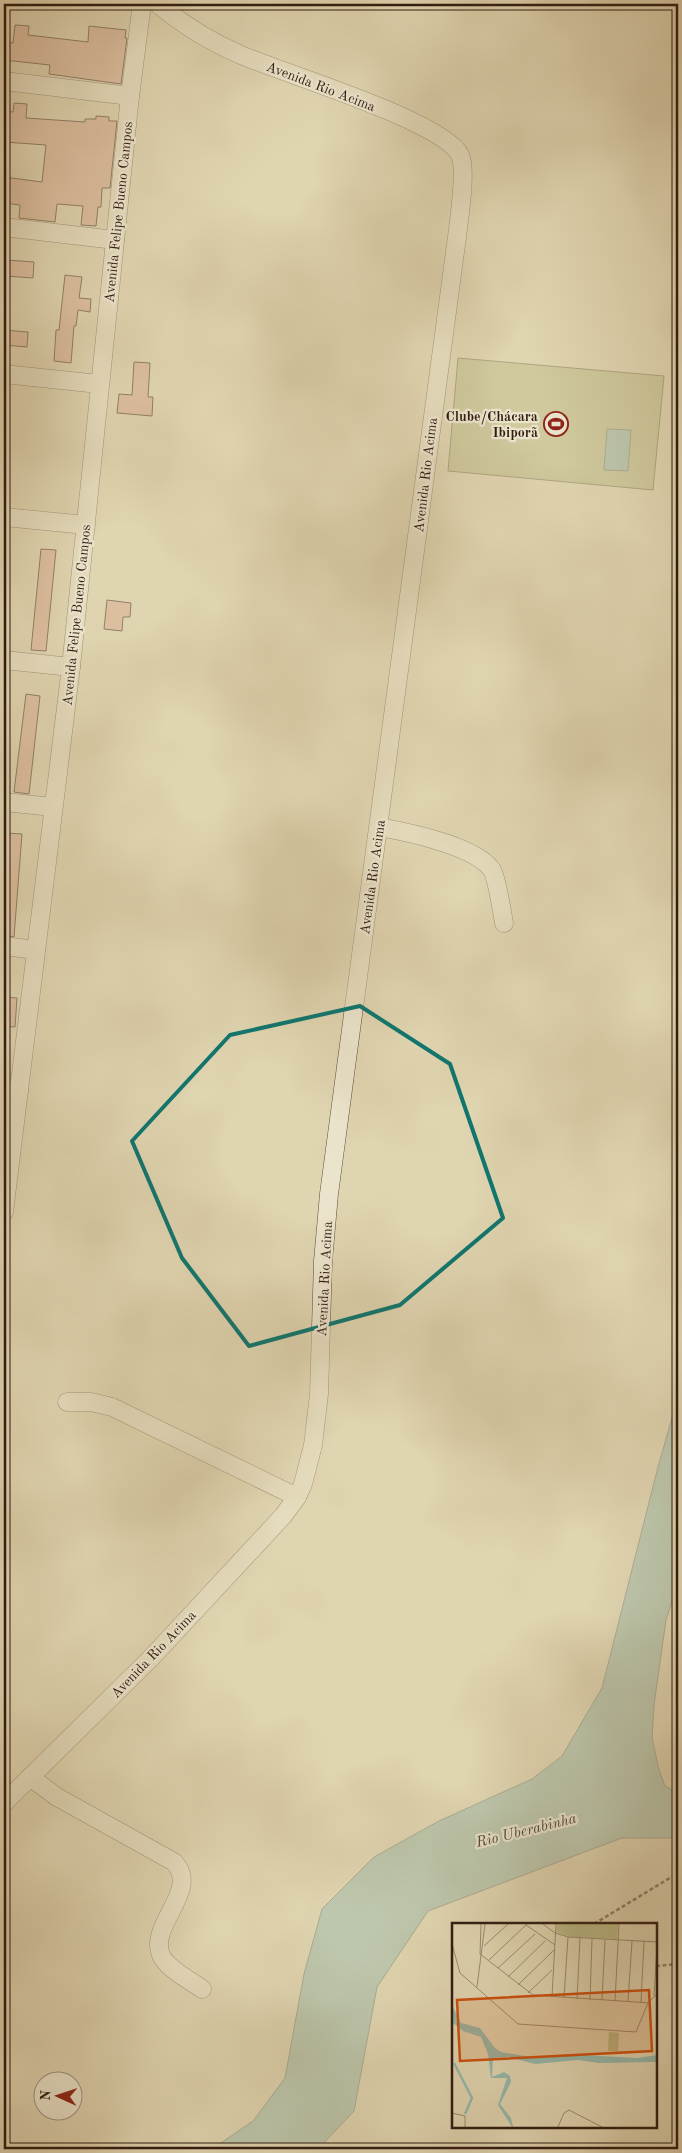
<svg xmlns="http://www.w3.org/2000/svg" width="682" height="2153" font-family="'Old Standard TT',serif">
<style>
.green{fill:#bbbb86;stroke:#766b4b}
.water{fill:#94b9ac;stroke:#6c7a6e}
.building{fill:#daa78e;stroke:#301b10}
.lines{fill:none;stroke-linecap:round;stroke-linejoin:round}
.minor-casing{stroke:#5c4a38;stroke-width:19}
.path{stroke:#301b10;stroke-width:2.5;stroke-dasharray:4 2.5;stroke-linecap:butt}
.minor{stroke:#ebe4cc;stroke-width:18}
.marked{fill:none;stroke:#0f766e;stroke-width:4;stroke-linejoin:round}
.labels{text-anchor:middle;stroke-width:4.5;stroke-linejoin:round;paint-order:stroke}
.street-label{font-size:14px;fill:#301b10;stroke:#ebe4cc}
.poi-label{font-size:14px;font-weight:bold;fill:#301b10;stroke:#ebe4cc;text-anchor:end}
.water-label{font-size:15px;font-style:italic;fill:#4e4a3f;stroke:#ebe4cc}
.inset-river{fill:none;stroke:#94b9ac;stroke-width:2.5}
.inset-road{fill:none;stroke:#9a8b71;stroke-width:1}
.view{fill:#cc500d;fill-opacity:0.15;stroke:#cc500d;stroke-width:2.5}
.inset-edge{fill:none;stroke:#301b10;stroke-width:2.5}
</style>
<rect width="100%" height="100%" fill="#e0d5b1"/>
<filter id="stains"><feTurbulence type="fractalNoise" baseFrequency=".004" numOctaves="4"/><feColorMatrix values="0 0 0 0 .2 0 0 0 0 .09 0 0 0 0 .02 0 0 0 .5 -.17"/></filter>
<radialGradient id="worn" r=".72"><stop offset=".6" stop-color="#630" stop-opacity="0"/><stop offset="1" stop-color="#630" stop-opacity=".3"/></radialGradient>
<polygon class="green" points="458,358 664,376 653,490 448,471"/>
<g class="water">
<polygon points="607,429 631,430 628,471 604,470"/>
<polygon points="678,1397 678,1582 666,1620 654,1705 652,1738 659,1770 665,1786 678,1793 678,1838 622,1838 428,1911 377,1987 354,2111 318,2149 212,2149 253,2121 285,2078 304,1974 322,1909 374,1857 439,1821 532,1779 562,1756 602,1688 658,1467"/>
</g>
<g class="building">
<polygon points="15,25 29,26 28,35 88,42 89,26 126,30 125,38 127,38 121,84 49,74 50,65 4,60 4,42 13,43"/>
<polygon points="14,103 27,104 26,118 85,122 85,119 96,119 96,116 109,117 109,121 117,121 110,188 102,188 101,207 98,207 96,226 81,225 83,206 57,204 55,222 19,218 20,205 4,203 4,177 42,182 46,145 4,142 4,111 13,112"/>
<polygon points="7,260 34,262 33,278 6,276"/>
<polygon points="65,275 82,277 79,298 91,299 90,312 78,310 76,326 74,326 71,363 54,361 56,330 59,330"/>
<polygon points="4,330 28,332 27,347 4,345"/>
<polygon points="134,362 150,363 148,397 153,397 152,416 117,413 119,394 132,395"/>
<polygon points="41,549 56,550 46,651 31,650"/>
<polygon points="107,600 131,603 130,617 123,617 122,631 104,629"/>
<polygon points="26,694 40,696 29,794 14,792"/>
<polygon points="7,833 22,834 14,937 4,936 4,869"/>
<polygon points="4,997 17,998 15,1027 4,1026"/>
</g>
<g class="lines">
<defs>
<g id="minor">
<polyline points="4,81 130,96"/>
<polyline points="4,227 115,240"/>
<polyline points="4,374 99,384"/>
<polyline points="4,517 86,525"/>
<polyline points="4,660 71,667"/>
<polyline points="4,802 53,807"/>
<path d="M379,827C407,832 476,846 492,870C497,878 502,912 504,923"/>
<polyline points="4,946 36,950"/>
<polyline points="4,1090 19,1091"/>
<polyline points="4,1212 71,667 130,96 142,4"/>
<polyline points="67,1402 91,1402 112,1407 297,1497"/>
<path d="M30,1777L57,1797L174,1862C201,1890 148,1925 161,1955C167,1969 190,1980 202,1989"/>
<path d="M4,1803L151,1658L283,1516L297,1497L303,1484L313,1445L319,1394L323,1261L329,1194L457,237C459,218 467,171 460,155C443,121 282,73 241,55C211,42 183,25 158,4"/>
</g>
</defs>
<use href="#minor" class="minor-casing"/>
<g class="path">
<polyline points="594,1924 678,1873"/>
<polyline points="656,1966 678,1964"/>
</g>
<use href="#minor" class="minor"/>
</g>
<path d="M0 0H682V2153H0ZM360,1006L450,1064L503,1218L400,1305L249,1346L182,1258L132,1141L230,1035Z" fill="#e0d5b1" fill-opacity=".55" fill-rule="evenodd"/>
<path class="marked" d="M360,1006L450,1064L503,1218L400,1305L249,1346L182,1258L132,1141L230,1035Z"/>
<defs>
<symbol id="stadium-ring" viewBox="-11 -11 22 22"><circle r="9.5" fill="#ebe4cc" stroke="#8f2418" stroke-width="1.5"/><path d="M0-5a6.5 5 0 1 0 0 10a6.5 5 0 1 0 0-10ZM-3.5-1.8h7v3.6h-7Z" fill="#8f2418"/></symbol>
</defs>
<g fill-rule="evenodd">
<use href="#stadium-ring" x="542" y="410" width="28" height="28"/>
</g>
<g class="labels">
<g class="street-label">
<text transform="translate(321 86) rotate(21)" y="5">Avenida Rio Acima</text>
<text transform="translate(118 212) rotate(-84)" y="5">Avenida Felipe Bueno Campos</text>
<text transform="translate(425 475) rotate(-83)" y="5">Avenida Rio Acima</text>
<text transform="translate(76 615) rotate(-84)" y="5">Avenida Felipe Bueno Campos</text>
<text transform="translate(372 877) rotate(-82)" y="5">Avenida Rio Acima</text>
<text transform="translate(324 1279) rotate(-87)" y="5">Avenida Rio Acima</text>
<text transform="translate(153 1654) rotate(-46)" y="5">Avenida Rio Acima</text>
</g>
<g class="poi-label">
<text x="538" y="421">Clube/Chácara<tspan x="538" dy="16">Ibiporã</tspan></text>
</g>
<g class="water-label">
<text transform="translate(526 1830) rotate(-14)" y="5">Rio Uberabinha</text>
</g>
</g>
<g transform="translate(452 1923)">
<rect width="205" height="205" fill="#e0d5b1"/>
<path d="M105,1H166L165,16L118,14L104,9ZM157,109L167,110L166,128H156Z" fill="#bbbb86"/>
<path d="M0,82L9,100L28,105L43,125L49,129L85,135L129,132L185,135L205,132V139L147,140L126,137L83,141L56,134L41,135L40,154L52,149L58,153L59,159L48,181L59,195L61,204H60L46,182L55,155H39L36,131L29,114L11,108L0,99Z" fill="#94b9ac"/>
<path class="inset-river" d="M2,140L20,175L13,191"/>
<path class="inset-road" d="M91,1L103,10L116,14L205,19M74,2L103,22M0,21L8,50L66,101L184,109L196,80L205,71M32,23L56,1M28,31L81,72L198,80M28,31L29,1M37,37L75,1M46,45L83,11M56,54L93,18M66,62L102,27M25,64L33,1M76,70L100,47M202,73L205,24M100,74L104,1M112,75L116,14M125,76L128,15M138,77L140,16M150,77L153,17M163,78L167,1M176,78L180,18M189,79L192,18M0,190L13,193V204M106,204L112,190L117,187L150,204"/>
<path class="view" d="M197,67L200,128L8,138L5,77Z"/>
<rect width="205" height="205" class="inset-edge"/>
</g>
<rect width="682" height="2153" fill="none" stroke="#e0d5b1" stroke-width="20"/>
<rect x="5" y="5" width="672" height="2143" fill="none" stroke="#301b10" stroke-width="2.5"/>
<rect x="10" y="10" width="662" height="2133" fill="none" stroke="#301b10"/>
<g transform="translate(58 2096) rotate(273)"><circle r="24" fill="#ebe4cc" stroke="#a09481"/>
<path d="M0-4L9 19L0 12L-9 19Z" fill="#8f2418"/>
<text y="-8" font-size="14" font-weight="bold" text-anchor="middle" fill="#301b10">N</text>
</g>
<rect width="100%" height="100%" filter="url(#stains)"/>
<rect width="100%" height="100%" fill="url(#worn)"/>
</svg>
